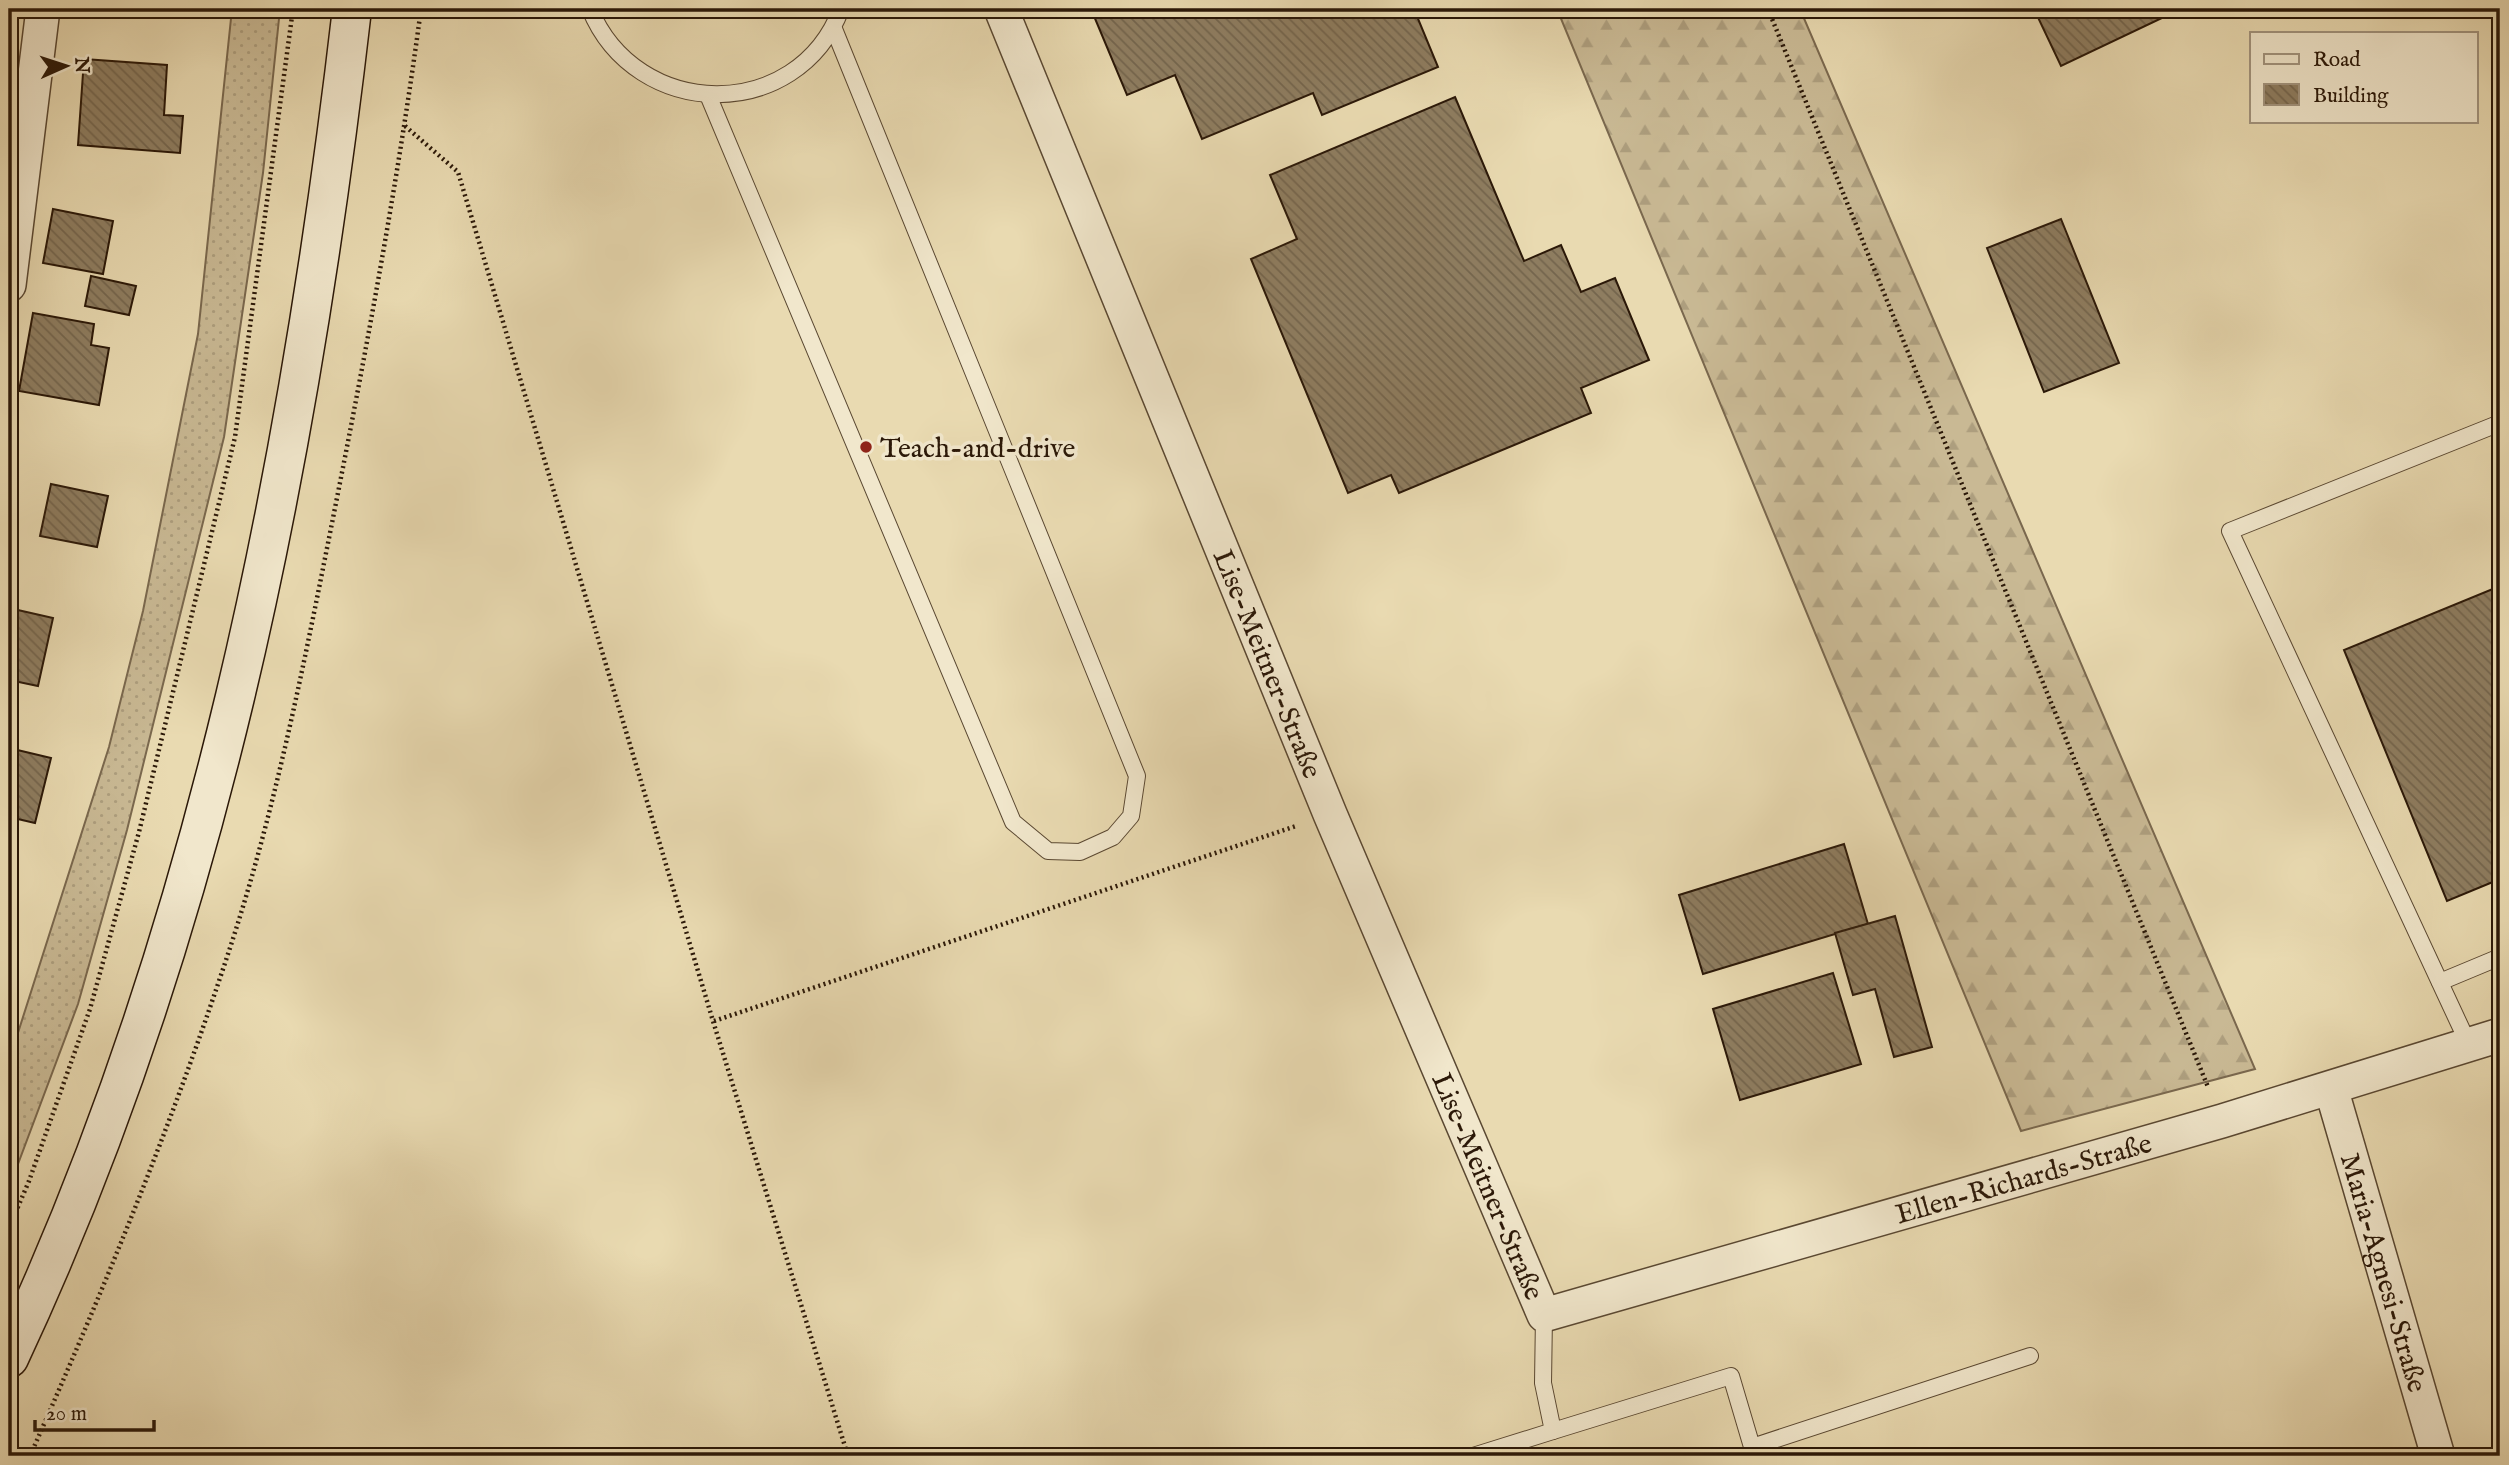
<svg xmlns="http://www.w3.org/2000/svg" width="2509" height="1465" font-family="'IM FELL English',serif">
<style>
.grass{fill:url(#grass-dots);stroke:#7a684e;stroke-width:2}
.forest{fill:url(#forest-firs);stroke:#7a684e;stroke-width:2}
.building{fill:url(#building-back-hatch);stroke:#2b1808;stroke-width:2}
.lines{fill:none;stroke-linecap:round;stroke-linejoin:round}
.lane-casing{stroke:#5a4832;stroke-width:18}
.street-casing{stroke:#5a4832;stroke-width:36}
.secondary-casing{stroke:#2b1808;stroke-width:41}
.path{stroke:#2b1808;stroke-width:4.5;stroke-dasharray:2 3.5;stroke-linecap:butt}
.lane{stroke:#f1e7cc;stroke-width:16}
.street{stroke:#f1e7cc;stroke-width:33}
.secondary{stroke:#f1e7cc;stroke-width:38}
.poi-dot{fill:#8f2418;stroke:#f1e7cc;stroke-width:2.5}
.labels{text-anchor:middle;stroke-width:7;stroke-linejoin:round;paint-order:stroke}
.poi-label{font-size:28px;fill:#2b1808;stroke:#f1e7cc;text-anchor:start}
.street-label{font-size:28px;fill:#2b1808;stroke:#f1e7cc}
</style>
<defs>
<pattern id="grass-dots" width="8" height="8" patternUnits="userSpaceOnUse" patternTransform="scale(1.75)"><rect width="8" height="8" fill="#c9b994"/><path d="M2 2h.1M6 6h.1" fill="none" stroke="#ad9e7e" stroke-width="1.8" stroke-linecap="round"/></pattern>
<pattern id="forest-firs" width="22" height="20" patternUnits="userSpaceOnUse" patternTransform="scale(1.75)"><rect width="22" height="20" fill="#c9b994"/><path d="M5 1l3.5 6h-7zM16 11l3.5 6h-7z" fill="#ad9e7e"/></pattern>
<pattern id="building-back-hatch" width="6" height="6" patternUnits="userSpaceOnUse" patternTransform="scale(1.75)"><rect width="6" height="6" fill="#8e7d60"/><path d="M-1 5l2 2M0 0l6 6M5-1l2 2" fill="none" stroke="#74654d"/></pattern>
</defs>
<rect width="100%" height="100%" fill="#e9dab1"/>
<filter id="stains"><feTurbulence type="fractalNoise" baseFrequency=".00286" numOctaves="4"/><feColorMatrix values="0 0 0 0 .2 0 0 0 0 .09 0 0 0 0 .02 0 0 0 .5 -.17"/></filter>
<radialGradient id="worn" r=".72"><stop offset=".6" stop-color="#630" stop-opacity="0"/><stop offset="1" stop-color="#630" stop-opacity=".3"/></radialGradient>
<polygon class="grass" points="232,9 280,9 263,173 224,437 127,830 78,1004 9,1188 9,1061 109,747 143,611 198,334"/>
<polygon class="forest" points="1557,9 1800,9 2255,1069 2021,1131"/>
<g class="building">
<polygon points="1091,9 1414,9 1438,67 1322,115 1313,93 1202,139 1175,75 1127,95"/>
<polygon points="2034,9 2160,9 2164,17 2061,66"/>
<polygon points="84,59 167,65 164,115 183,116 180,153 78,145"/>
<polygon points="1455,97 1524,261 1561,245 1581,292 1615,278 1649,360 1581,388 1591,413 1399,493 1391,475 1348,493 1251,259 1297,239 1270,175"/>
<polygon points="53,209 113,221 103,274 43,263"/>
<polygon points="2061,219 2119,363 2044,392 1987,248"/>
<polygon points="91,276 136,286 129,315 85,306"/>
<polygon points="33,313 94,324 91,345 109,348 99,405 19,391"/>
<polygon points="51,484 108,496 97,547 40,536"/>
<polygon points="2500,586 2500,879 2447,901 2344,650"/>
<polygon points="9,608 53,618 38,686 9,680"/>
<polygon points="9,748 51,758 35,823 9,817"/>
<polygon points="1844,844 1868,924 1703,974 1679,895"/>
<polygon points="1895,916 1932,1047 1894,1057 1875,989 1853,995 1835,933"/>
<polygon points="1833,973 1861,1064 1740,1100 1713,1009"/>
</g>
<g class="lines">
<defs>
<g id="lane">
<path d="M590,9C636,121 797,124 841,9"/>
<polyline points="708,95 1013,822 1048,851 1080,852 1113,837 1131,816 1137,776 834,29"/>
<polyline points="2440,982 2500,957"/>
<polyline points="2469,1045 2230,531 2500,423"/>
<polyline points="1553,1431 1731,1376 1752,1447 2030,1356"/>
<polyline points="1473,1456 1553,1431 1543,1383 1544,1315"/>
</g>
<g id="street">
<path id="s1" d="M1001,9L1330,814L1544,1315L2222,1121L2500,1035"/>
<polyline points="9,285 43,9"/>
<path id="s2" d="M2331,1088L2438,1456"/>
</g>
<path id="secondary" d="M9,1358C207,936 299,468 352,9"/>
</defs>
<use href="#lane" class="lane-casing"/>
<use href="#street" class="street-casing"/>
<use href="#secondary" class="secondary-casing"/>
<g class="path">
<polyline points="1768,9 2208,1087"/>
<polyline points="405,126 458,172 713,1021 848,1456"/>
<polyline points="714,1021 1296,826"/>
<polyline points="9,1228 29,1181 90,1009 139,832 235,437 293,9"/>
<path d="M30,1456C102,1293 171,1127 227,957C274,816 303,669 332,523C366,352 398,181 421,9"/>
</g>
<use href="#lane" class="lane"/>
<use href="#street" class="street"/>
<use href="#secondary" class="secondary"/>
</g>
<circle class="poi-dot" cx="866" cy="447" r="7"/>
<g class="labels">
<g class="poi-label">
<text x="880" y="457">Teach-and-drive</text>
</g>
<g class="street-label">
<text dy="10" stroke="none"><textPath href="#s1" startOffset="707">Lise-Meitner-Straße</textPath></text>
<text dy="10" stroke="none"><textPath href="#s1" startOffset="1913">Ellen-Richards-Straße</textPath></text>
<text dy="10" stroke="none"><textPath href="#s1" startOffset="1274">Lise-Meitner-Straße</textPath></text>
<text dy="10" stroke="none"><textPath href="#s2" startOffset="192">Maria-Agnesi-Straße</textPath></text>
</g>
</g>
<rect width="2509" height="1465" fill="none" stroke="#e9dab1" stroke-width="35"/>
<rect x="10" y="10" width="2488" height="1444" fill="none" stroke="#2b1808" stroke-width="3.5"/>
<rect x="18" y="18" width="2474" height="1430" fill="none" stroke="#2b1808" stroke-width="2"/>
<rect x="2250" y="32" width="228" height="91" fill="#f1e7cc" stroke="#a2947e" stroke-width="2"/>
<rect x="2264" y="54" width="35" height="10" fill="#f1e7cc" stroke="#a2947e" stroke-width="2"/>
<text x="2313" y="66" font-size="21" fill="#2b1808">Road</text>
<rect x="2264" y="84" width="35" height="21" fill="url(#building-back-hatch)" stroke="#a2947e" stroke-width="2"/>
<text x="2313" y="102" font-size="21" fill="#2b1808">Building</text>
<g transform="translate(66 66) rotate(87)" stroke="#f1e7cc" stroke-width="5" paint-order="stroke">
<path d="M0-5L12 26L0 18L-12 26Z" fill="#2b1808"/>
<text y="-10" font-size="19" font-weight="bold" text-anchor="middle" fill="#2b1808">N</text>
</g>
<path d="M35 1420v10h119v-10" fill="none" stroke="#2b1808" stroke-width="3.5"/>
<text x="46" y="1420" font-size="21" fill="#2b1808" stroke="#f1e7cc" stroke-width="5" paint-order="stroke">20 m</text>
<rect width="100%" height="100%" filter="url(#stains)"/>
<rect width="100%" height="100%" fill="url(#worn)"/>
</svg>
